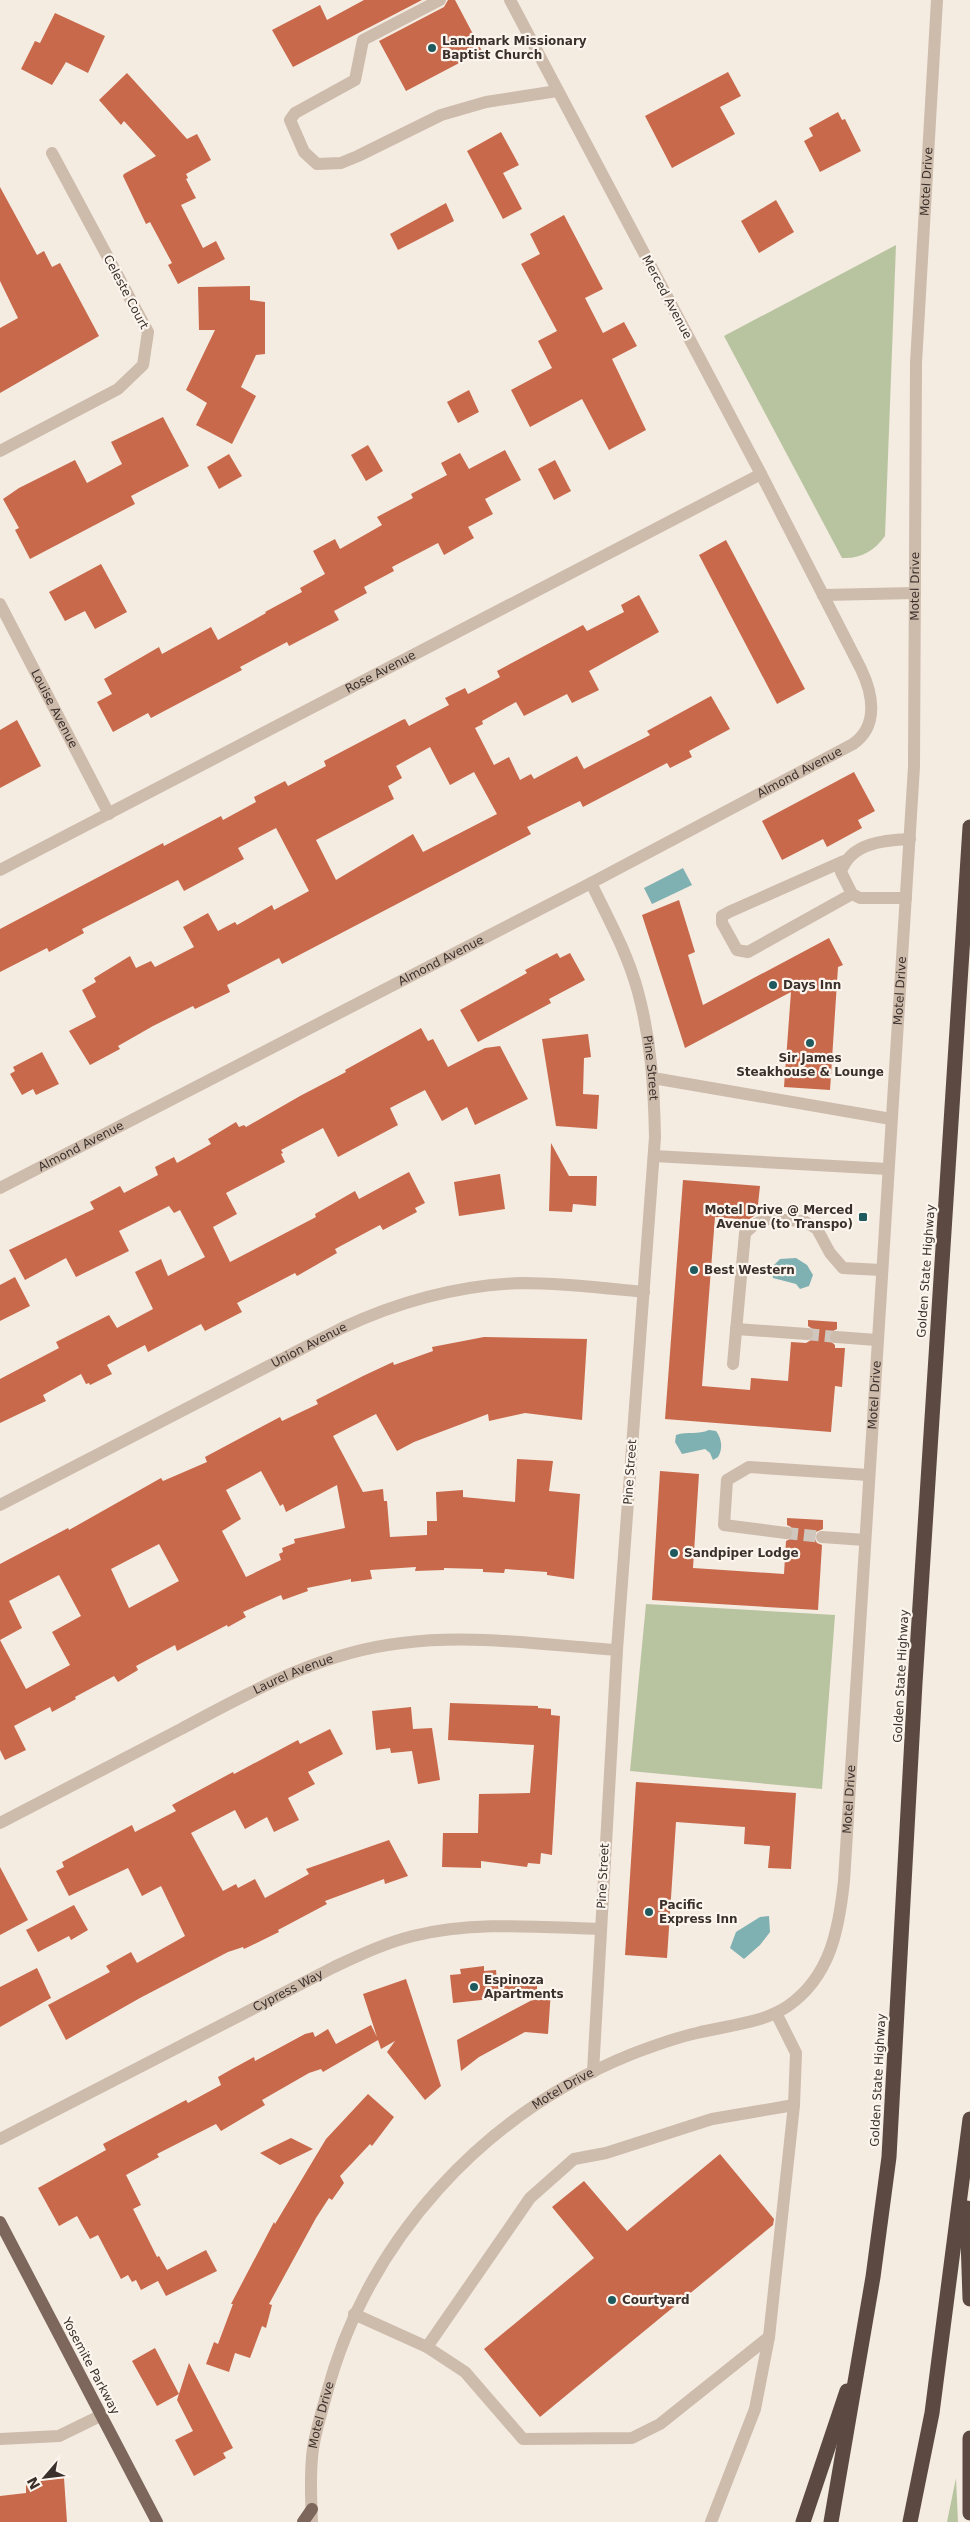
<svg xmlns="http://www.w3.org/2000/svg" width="970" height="2522" font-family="'DejaVu Sans',sans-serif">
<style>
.green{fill:#b8c4a0}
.water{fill:#7fb0b2}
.building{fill:#c8694b;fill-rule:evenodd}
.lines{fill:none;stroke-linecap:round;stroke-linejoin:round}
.minor-tunnel{stroke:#cfc6bd;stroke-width:12;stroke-dasharray:12 6;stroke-linecap:butt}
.minor{stroke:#cdbbac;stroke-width:12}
.major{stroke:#7d675c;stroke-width:12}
.highway{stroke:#5c4a42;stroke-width:15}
.poi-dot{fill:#1f5a5e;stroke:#fbf5ee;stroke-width:2}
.labels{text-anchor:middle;stroke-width:4.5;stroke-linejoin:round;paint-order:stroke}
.poi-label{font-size:12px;font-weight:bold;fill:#3b302b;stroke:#fbf5ee;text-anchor:start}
.street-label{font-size:12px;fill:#3b302b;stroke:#fbf5ee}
</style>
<rect width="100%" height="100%" fill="#f4ebe1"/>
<g class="green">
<path d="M896,245L885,536C874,551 861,559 842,558L724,336Z"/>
<polygon points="646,1604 835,1615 822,1789 630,1771"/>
<polygon points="956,2478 958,2522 947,2522"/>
</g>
<g class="water">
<polygon points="683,868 692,885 652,904 644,888"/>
<polygon points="796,1258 807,1265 813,1275 809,1286 800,1289 796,1284 773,1278 771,1268 780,1259"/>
<path d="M709,1430L716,1431C722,1439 723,1449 718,1457L713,1460L710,1453L705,1449L682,1454L675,1442L676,1435C688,1431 698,1435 709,1430Z"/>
<polygon points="769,1916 770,1932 760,1945 744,1959 730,1948 736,1932 760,1917"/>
</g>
<g class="building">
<polygon points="364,0 422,0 293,67 272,30 320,5 327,20"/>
<polygon points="448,0 455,0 482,51 406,91 379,41 444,7"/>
<polygon points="55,13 105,36 88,73 66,62 52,85 21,69 35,41 40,43"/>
<polygon points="728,72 741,96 720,107 735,134 672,168 645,116"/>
<polygon points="127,73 187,139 197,134 211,160 186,174 188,178 186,179 196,198 181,205 203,248 216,241 225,259 178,284 168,265 172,263 150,222 146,224 123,176 124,174 156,156 124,121 121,125 99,100"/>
<polygon points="838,112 842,120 845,119 861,151 820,172 804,141 813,136 809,128"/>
<polygon points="501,132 519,165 503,173 522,209 503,219 467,151"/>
<polygon points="0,187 37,255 44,251 52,267 60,263 99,336 0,393 0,328 18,318 0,281"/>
<polygon points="776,200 794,232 759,253 741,221"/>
<polygon points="446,203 454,221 398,250 390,234"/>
<polygon points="564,215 603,289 585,298 603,333 624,322 637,346 612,359 646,430 609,450 582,399 530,427 511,390 552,368 538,341 557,331 521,264 540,254 530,234"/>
<polygon points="250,286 250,300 265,302 265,354 256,355 241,387 256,396 232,444 196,425 207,403 186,390 215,330 199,330 198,287"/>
<polygon points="469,390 479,412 458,423 447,402"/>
<polygon points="163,417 189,466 131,496 135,504 30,559 15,530 19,528 3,499 19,488 75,460 87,483 122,464 111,442"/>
<polygon points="368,445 383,471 366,481 351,455"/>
<polygon points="505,450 521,480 485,499 493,514 468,527 474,538 444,555 438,543 392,567 394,571 364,587 367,593 334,611 339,620 289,646 287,642 240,667 242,670 151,718 148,713 113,732 97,702 112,694 104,679 159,647 162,654 211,627 218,640 266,613 265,612 302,592 300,588 325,574 313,551 335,539 340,549 382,525 377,517 413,498 411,494 447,475 441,463 460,453 469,469"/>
<polygon points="229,454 242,476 219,489 207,467"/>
<polygon points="555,460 571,491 554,500 538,469"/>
<polygon points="726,540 805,689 777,704 699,555"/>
<polygon points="101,564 127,612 95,629 85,611 65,621 49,592"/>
<path d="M639,595L659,632L589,671L599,690L572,703L567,694L524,716L516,702L482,721L483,724L475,728L494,765L509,757L520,780L531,774L534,779L577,756L584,769L650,735L647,731L711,696L730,729L689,751L692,757L670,768L667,763L583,807L580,801L527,827L531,834L282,964L279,958L227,985L230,992L195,1009L193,1006L153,1026L118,1046L120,1049L90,1065L69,1031L96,1017L82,990L96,982L94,978L130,956L136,968L151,961L155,967L194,947L183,927L208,913L218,931L235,922L237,925L272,905L274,910L309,891L276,828L238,848L244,859L184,891L178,880L82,929L84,933L49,952L47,948L0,972V929L163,843L164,846L221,816L223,820L256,802L254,797L285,781L288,786L326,766L324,761L402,720L405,719L409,726L449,705L445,698L465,688L468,694L500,677L497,671L583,625L587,631L624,612L621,605ZM430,747L450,785L474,772L497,814L423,852L413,834L336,880L316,840L394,799L388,786L402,778L396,766Z"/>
<polygon points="17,720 41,766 0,788 0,730"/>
<polygon points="854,772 875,811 858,820 862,828 827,847 823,839 782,860 762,821"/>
<polygon points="679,900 695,952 688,955 703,1005 829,938 843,965 838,967 830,1090 784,1087 791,992 685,1048 642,915"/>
<polygon points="557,953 560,958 570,953 585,980 549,999 551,1003 478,1042 460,1010 527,973 525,970"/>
<polygon points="421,1028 428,1041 433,1039 448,1067 485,1048 500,1046 528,1099 475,1125 467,1107 442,1121 425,1090 390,1108 398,1125 338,1157 323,1128 281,1150 283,1153 281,1154 285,1162 226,1193 237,1214 213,1227 230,1262 316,1217 315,1214 355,1191 359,1199 409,1172 425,1203 415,1208 417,1212 383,1230 380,1225 335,1249 337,1253 297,1276 295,1273 237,1303 242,1312 205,1331 201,1324 148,1352 145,1345 107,1365 112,1374 90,1385 89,1383 86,1384 81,1374 43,1395 46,1401 0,1423 0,1379 59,1348 56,1342 109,1315 117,1328 153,1309 135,1272 161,1259 168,1276 205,1257 180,1210 174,1213 169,1206 119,1231 129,1251 76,1277 66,1258 25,1280 9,1250 94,1209 90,1202 120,1186 124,1193 158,1175 155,1167 174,1157 177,1163 211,1144 208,1139 236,1122 239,1127 244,1125 246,1127 300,1096 346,1072 345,1070"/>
<polygon points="588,1034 591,1057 584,1058 583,1094 599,1095 597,1129 556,1126 542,1039"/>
<polygon points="42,1052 59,1084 36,1095 33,1089 22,1095 10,1074 15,1071 13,1067"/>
<polygon points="551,1143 569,1176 597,1176 596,1206 573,1204 572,1212 549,1211"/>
<polygon points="500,1174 505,1209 459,1216 454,1182"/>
<polygon points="683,1180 760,1186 757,1214 748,1220 715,1217 702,1386 750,1390 751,1378 788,1381 791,1342 806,1343 813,1339 815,1335 814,1330 808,1326 808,1320 837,1322 837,1329 829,1333 829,1340 835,1345 835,1348 845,1348 842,1387 835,1386 831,1432 665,1419"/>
<polygon points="15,1277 30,1306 0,1321 0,1285"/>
<path d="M484,1337L587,1339L582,1420L525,1413L489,1421L488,1414L414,1442L397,1451L376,1414L333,1436L363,1492L383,1489L384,1501H387L390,1537L427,1535V1521H437L436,1492L463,1490V1497L515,1502L517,1459L553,1461L549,1491L580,1494L574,1579L547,1575V1572L505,1569L504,1573L483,1572V1569L444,1568V1570L415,1571L416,1567L370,1570L372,1579L351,1582V1579L307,1588L308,1591L283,1600L281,1595L243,1612L246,1617L228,1627L227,1625L177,1651L175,1645L136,1666L138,1670L118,1682L114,1676L75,1697L76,1699L52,1712L50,1707L14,1726L26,1750L5,1760L0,1750V1564L68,1528L69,1530L161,1478L163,1481L207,1462L205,1457L280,1417L282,1421L318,1404L316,1400L363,1376L393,1362L394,1365L433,1351L432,1347ZM261,1471L280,1506L283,1504L286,1512L337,1485L345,1528L294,1539L295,1543L282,1548L283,1552L279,1554L281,1560L246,1577L222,1531L241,1519L226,1490ZM159,1544L179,1581L129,1608L111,1569ZM59,1575L81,1616L52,1632L70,1665L26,1689L0,1640L22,1628L9,1601Z"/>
<polygon points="660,1471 699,1474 693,1568 784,1574 786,1541 792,1538 794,1534 791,1527 787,1525 787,1518 823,1520 823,1529 816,1532 814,1537 817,1543 822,1545 818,1610 652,1600"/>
<polygon points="450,1703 538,1706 538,1708 551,1709 551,1715 560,1716 552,1855 541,1853 540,1864 528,1863 527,1867 481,1861 481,1868 442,1867 443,1833 478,1833 479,1794 530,1793 534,1745 448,1740"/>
<polygon points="411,1707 413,1729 432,1728 440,1780 418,1784 412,1751 391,1753 390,1748 376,1750 372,1711"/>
<polygon points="330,1729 343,1754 308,1772 315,1784 288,1798 299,1820 274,1832 267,1817 245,1829 235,1810 191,1833 215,1877 223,1891 236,1884 238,1888 255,1879 265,1898 309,1874 306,1869 389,1840 408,1876 385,1884 384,1879 325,1901 327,1904 278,1930 279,1932 244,1949 243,1947 228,1952 140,1998 66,2040 48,2005 110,1972 106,1966 131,1952 137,1963 185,1936 161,1886 142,1896 128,1868 69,1896 56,1871 64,1867 62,1862 132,1825 135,1832 176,1811 172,1805 233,1772 234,1774 298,1740 300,1744"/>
<polygon points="636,1782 796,1793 791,1869 768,1868 770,1846 744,1844 745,1827 676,1822 667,1958 625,1955"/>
<polygon points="0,1867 28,1920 0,1935"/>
<polygon points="74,1905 88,1930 71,1940 69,1936 38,1952 26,1930"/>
<polygon points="484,1966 484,1971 496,1970 497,1981 537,1984 537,1994 453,2003 450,1975 461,1974 460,1969"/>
<polygon points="37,1968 51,1998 0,2027 0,1987"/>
<polygon points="406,1979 441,2086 425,2100 387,2052 395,2041 381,2049 378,2040 323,2072 321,2069 309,2073 262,2100 265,2105 221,2131 216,2124 157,2154 159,2157 126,2175 141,2205 133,2209 157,2257 159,2256 167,2270 206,2250 217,2271 166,2296 158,2281 141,2290 136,2280 132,2282 128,2275 121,2279 98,2235 90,2239 77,2216 59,2226 38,2188 106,2150 103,2144 186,2100 188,2103 221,2085 218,2077 232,2069 254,2057 255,2061 305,2034 313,2032 315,2037 328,2029 336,2044 371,2025 377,2037 363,1994"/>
<polygon points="551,1990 548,2034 525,2032 479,2057 461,2071 457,2040"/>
<polygon points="368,2094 394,2117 372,2146 370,2144 340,2176 344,2183 332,2200 329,2198 316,2218 269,2304 272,2305 266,2328 262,2326 250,2358 235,2353 229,2372 206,2364 214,2342 218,2344 233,2304 231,2304 274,2222 275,2224 326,2139"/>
<polygon points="291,2138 313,2149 280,2165 260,2153"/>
<polygon points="720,2154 774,2219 773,2225 540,2417 484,2349 594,2258 552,2207 584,2181 627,2231"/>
<polygon points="155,2348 179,2394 157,2406 132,2361"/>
<polygon points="189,2363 233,2448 223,2453 226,2458 194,2476 175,2440 193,2431 177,2400"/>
<polygon points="64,2478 67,2522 0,2522 0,2496 26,2493 26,2482"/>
</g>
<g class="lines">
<g class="minor-tunnel">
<polyline points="807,1334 836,1337"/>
<polyline points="786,1533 822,1537"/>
</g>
<g class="minor">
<polyline points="440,0 363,40 355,80 295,113 290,120 304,152 317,164 341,163 358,156 441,115 486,102 557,91"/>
<polyline points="0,451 118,389 143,365 148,332 52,153"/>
<polyline points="823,595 915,593"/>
<path id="s1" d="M0,604L109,814"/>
<polyline points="844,861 729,912 722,916 722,923 737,950 748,952 852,894"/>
<path id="s2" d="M0,870L761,474"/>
<path id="s3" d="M591,883C608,918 628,954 638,992C651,1040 654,1087 655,1137L617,1650L593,2072"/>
<path d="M906,898H860L852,894L841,872C850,843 884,840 910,839"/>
<polyline points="653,1078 891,1119"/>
<polyline points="654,1156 888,1169"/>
<path id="s4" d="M0,1188L591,883L853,744C879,726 873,694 861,669L761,474L510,0"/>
<polyline points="736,1329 807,1334"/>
<polyline points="836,1337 877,1340"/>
<polyline points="733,1364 745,1233 754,1225 765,1219 804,1221 817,1229 830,1253 843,1268 881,1270"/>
<path id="s5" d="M0,1505L342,1328C400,1301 459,1285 522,1283C563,1283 604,1288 644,1292"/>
<polyline points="786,1533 724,1525 727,1480 749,1467 868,1475"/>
<polyline points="822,1537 865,1540"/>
<path id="s6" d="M0,1823C60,1792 121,1760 181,1729C252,1691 321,1652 402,1643C473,1634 545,1645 617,1650"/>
<path id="s7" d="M0,2139L334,1967C360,1955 385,1943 413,1936C474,1921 538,1927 600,1929"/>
<polyline points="354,2314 427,2347 465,2372 523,2439 632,2438 660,2424 769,2337"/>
<polyline points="427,2347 530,2198 574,2159 606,2153 712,2119 794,2105"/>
<polyline points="0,2439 59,2436 102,2415"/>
<path id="s8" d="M312,2522C311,2501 310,2479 312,2458C313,2438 321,2415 326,2396C367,2240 483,2114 632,2054C653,2046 675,2038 697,2033C728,2025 761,2024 788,2006C831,1976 839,1928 844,1881L914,767L916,363L937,0"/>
<polyline points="711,2522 755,2409 769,2337 794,2105 796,2053 776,2013"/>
</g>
<g class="major">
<polyline points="0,2222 157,2522"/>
<polyline points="303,2522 312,2509"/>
</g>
<g class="highway">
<polyline points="967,2208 970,2299"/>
<polyline points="970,2438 970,2513"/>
<polyline points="803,2522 847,2391"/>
<polyline points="831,2522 873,2277 889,2157 915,1683 970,827"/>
<polyline points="910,2522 932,2413 970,2119"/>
</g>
</g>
<g class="poi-dot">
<circle cx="432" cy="48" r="5"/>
<circle cx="773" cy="985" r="5"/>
<circle cx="810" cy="1043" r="5"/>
<rect x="858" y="1212" width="10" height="10" rx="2.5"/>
<circle cx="694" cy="1270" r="5"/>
<circle cx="674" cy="1553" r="5"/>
<circle cx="649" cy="1912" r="5"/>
<circle cx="474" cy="1987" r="5"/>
<circle cx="612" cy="2300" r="5"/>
</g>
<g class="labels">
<g class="poi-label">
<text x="442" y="45">Landmark Missionary<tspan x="442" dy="14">Baptist Church</tspan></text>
<text x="783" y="989">Days Inn</text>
<text x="810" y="1062" text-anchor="middle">Sir James<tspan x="810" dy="14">Steakhouse &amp; Lounge</tspan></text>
<text x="853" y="1214" text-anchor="end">Motel Drive @ Merced<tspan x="853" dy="14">Avenue (to Transpo)</tspan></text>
<text x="704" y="1274">Best Western</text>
<text x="684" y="1557">Sandpiper Lodge</text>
<text x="659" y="1909">Pacific<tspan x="659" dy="14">Express Inn</tspan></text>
<text x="484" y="1984">Espinoza<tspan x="484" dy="14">Apartments</tspan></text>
<text x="622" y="2304">Courtyard</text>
</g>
<g class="street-label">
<text dy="4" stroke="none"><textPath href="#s8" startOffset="2611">Motel Drive</textPath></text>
<text transform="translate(126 292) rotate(62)" y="4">Celeste Court</text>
<text transform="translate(667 297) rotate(62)" y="4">Merced Avenue</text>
<text dy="4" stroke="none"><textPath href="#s8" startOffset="2206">Motel Drive</textPath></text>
<text dy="4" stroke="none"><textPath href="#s2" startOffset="429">Rose Avenue</textPath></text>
<text dy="4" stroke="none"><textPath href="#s1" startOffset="118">Louise Avenue</textPath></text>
<text dy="4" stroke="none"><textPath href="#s4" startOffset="901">Almond Avenue</textPath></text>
<text dy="4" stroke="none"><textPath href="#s4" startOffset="496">Almond Avenue</textPath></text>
<text dy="4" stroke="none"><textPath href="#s8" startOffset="1801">Motel Drive</textPath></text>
<text dy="4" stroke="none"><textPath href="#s3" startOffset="196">Pine Street</textPath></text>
<text dy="4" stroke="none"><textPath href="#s4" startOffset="91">Almond Avenue</textPath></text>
<text transform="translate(926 1271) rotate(-86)" y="4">Golden State Highway</text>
<text dy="4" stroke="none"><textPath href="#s5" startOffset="348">Union Avenue</textPath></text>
<text dy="4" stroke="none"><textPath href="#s8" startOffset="1396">Motel Drive</textPath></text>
<text transform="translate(630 1472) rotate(-86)" y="4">Pine Street</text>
<text dy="4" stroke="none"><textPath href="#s6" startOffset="329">Laurel Avenue</textPath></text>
<text transform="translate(901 1676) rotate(-87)" y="4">Golden State Highway</text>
<text dy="4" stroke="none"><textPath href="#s8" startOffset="991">Motel Drive</textPath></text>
<text transform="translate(603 1876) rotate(-87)" y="4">Pine Street</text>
<text dy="4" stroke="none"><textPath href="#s7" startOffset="324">Cypress Way</textPath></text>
<text transform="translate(878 2080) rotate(-87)" y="4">Golden State Highway</text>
<text dy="4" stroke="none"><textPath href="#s8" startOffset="526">Motel Drive</textPath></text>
<text transform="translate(91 2366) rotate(62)" y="4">Yosemite Parkway</text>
<text dy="4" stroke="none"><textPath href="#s8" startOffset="108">Motel Drive</textPath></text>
</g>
</g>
<g transform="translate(45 2477) rotate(242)" stroke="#fbf5ee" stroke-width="4" paint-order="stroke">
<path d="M0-4L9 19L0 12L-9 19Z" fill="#3b302b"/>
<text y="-8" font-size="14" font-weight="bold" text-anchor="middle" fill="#3b302b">N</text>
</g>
</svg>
